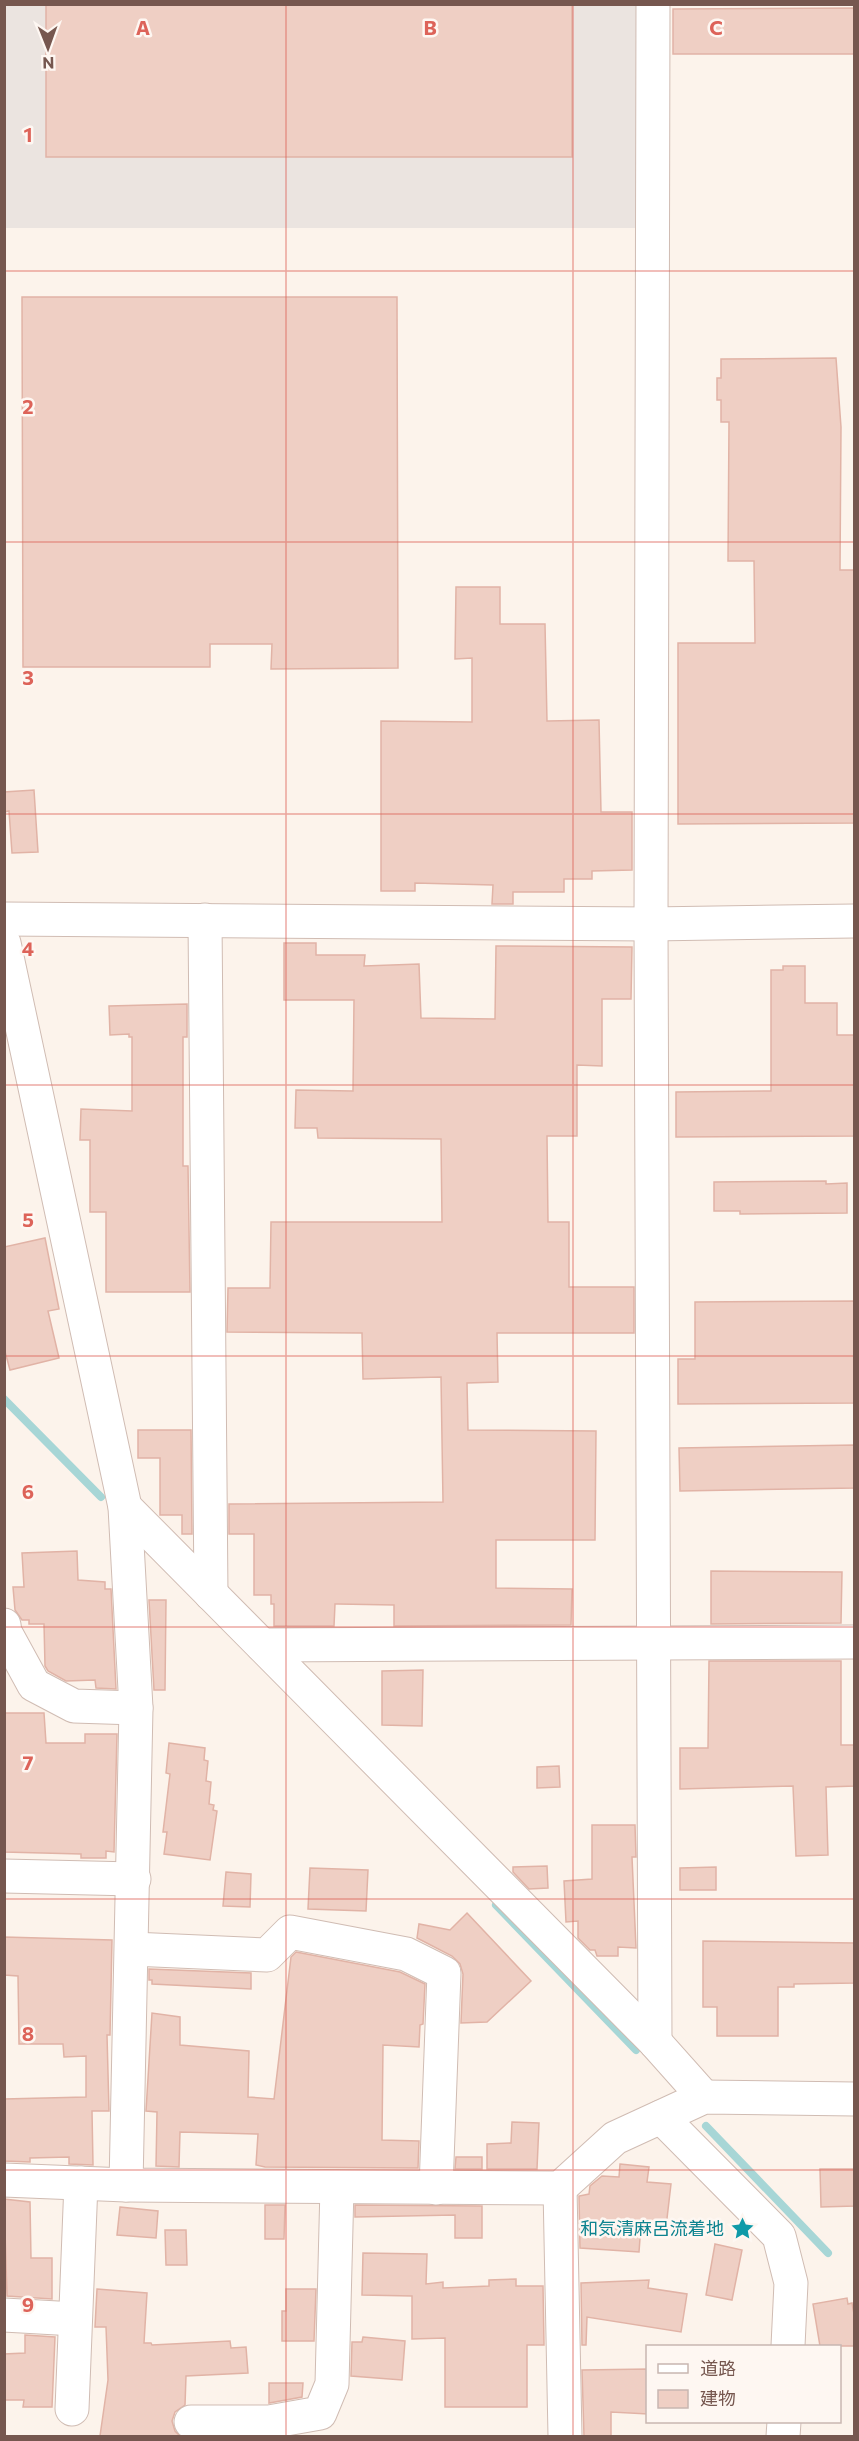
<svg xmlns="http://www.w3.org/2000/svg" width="859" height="2441" font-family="Commissioner,'Noto Sans JP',sans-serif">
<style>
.industrial{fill:#ebe4e0}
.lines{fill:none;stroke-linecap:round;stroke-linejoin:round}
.stream{stroke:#a7d6d6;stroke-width:8}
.building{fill:#efcfc4;stroke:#e1b3a6;stroke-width:1.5}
.minor-casing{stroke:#d0bcb3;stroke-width:35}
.minor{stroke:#fff;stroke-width:33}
.grid{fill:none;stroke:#dd6359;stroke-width:1.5;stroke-opacity:0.55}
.labels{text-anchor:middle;stroke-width:5;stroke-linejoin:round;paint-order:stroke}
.culture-label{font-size:18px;fill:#0d838f;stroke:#fef7f2;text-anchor:end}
.grid-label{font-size:20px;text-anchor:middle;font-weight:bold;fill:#dd6359;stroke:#fef7f2;stroke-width:5;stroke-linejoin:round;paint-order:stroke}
</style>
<rect width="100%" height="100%" fill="#fcf3eb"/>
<polygon class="industrial" points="4,5 636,5 636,228 5,228"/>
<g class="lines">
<g class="stream">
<polyline points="4,1399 101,1497"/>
<polyline points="496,1905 636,2050"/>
<polyline points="706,2126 828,2253"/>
</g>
</g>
<g class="building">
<rect x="46" y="4" width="526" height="153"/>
<polygon points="855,8 855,54 673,54 673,9"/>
<polygon points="22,297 397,297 398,668 271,669 272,644 210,644 210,667 23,667"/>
<polygon points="836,358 841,427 840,570 855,570 855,823 678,824 678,643 755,643 754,561 728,561 729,422 721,422 721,400 717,400 717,378 721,378 721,359"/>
<polygon points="456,587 500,587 500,624 545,624 547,721 599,720 601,812 632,812 632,870 592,871 592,879 564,879 564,892 513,892 513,904 492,904 493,885 415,883 415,891 381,891 381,721 472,722 472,658 455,659"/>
<polygon points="34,790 38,852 12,853 9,811 4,812 4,792"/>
<polygon points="284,943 316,943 316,955 365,955 364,966 419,964 421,1018 495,1019 496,946 632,947 631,999 602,999 602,1066 577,1065 577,1136 547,1136 548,1222 569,1222 569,1287 634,1287 634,1333 497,1333 498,1382 467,1383 468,1430 596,1431 595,1540 496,1540 496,1588 572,1589 571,1625 394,1626 394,1605 338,1604 335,1604 334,1626 274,1626 274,1604 271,1604 271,1595 254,1595 254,1534 229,1534 229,1504 443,1502 441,1377 363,1379 362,1333 227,1332 228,1288 270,1288 271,1222 442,1222 441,1139 318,1138 317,1128 295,1128 296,1090 353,1091 354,1000 284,1000"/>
<polygon points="783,966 805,966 805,1003 837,1003 837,1035 855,1035 855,1136 676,1137 676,1092 771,1091 771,970 783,970"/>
<polygon points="187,1004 187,1037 183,1037 183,1166 188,1166 190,1292 106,1292 106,1212 90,1212 90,1140 80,1140 81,1109 132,1111 132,1037 129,1037 129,1034 110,1035 109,1006"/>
<polygon points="826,1181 826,1184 847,1183 847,1213 740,1214 740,1211 714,1211 714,1182"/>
<polygon points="45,1238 59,1309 48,1311 59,1358 10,1370 4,1348 4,1247"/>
<polygon points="855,1301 855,1403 678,1404 678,1359 695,1359 695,1302"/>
<polygon points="138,1430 191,1430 192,1534 182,1534 182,1515 160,1515 160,1458 138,1458"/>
<polygon points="855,1445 855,1488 680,1491 679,1448"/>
<polygon points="77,1551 78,1580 105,1582 105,1589 111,1589 116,1689 96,1688 95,1680 66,1681 48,1671 45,1666 44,1624 29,1624 29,1620 22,1620 15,1610 13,1587 24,1587 22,1553"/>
<polygon points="711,1571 842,1572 841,1623 711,1624"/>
<polygon points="149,1600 166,1600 165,1690 154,1690"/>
<polygon points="709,1661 841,1661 841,1745 855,1745 855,1786 826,1787 828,1855 796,1856 793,1786 680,1789 680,1748 708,1748"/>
<polygon points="423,1670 422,1726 382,1725 382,1671"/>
<polygon points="4,1713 44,1713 46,1743 85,1743 85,1734 117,1734 114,1852 106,1851 106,1858 81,1858 81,1854 4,1852"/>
<polygon points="169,1743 205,1748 204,1760 208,1761 206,1781 211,1782 209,1804 214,1805 213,1810 217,1811 210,1860 164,1854 167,1832 163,1832 170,1774 166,1773"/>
<polygon points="559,1766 560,1787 537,1788 537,1767"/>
<polygon points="592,1825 635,1825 636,1857 632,1857 636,1948 618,1947 618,1956 597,1956 595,1950 590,1950 578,1938 578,1921 566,1922 564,1881 592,1879"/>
<polygon points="547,1866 548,1888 529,1889 513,1872 513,1867"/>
<polygon points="716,1867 716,1890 680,1890 680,1868"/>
<polygon points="310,1868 368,1870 366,1911 308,1909"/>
<polygon points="226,1872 251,1874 250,1907 223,1906"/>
<polygon points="467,1913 531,1981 487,2022 461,2023 463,1974 460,1964 452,1956 417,1938 419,1924 450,1930"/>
<polygon points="4,1937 112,1940 110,2035 107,2035 109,2111 92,2111 93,2165 69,2164 69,2157 30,2158 30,2162 4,2161 4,2099 86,2097 86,2056 64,2057 63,2044 19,2044 18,1976 4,1975"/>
<polygon points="703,1941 855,1943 855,1983 794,1984 794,1987 778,1987 778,2036 717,2036 717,2007 703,2007"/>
<polygon points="296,1952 400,1972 425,1984 423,2024 420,2025 419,2047 383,2045 382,2140 419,2141 418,2168 265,2167 256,2165 258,2134 180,2132 179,2167 156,2166 157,2112 146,2111 152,2013 180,2017 180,2045 249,2051 248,2097 274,2099 291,1957"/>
<polygon points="149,1969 251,1973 251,1989 152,1984 152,1980 149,1980"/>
<polygon points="512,2122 539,2123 537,2169 487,2169 487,2144 511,2143"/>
<polygon points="456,2157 482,2157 482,2169 455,2169"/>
<polygon points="620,2164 649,2167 647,2182 671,2184 666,2227 641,2225 639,2252 580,2248 579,2196 589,2194 590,2186 602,2176 619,2177"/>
<polygon points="820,2169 855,2169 855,2206 821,2207"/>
<polygon points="4,2199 30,2202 31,2258 52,2258 52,2299 7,2296"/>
<polygon points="265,2205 285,2205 284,2239 265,2239"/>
<polygon points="355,2205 482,2206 482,2238 455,2238 455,2215 355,2217"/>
<polygon points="120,2207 158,2211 156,2238 117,2235"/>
<polygon points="165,2230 186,2230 187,2265 166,2265"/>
<polygon points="715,2244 742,2250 732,2300 706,2295"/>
<polygon points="363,2253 427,2254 426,2284 443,2282 443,2288 489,2286 489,2280 516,2279 516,2286 543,2286 544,2345 527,2345 527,2407 445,2407 445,2338 412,2339 412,2296 362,2295"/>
<polygon points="649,2280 648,2288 687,2294 681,2332 587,2317 586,2345 582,2345 581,2283"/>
<polygon points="97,2289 147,2293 144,2343 151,2343 152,2345 230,2341 231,2348 246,2347 248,2373 186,2376 185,2405 175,2412 172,2421 175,2431 180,2436 100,2436 108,2380 106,2327 95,2327"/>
<polygon points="286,2289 316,2289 314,2341 282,2341 282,2311 286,2311"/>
<polygon points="847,2298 848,2304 852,2303 855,2319 855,2346 820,2346 813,2304"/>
<polygon points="25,2335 55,2337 52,2407 23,2407 24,2400 4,2400 4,2354 25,2353"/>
<polygon points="363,2337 405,2341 402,2380 351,2376 352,2342 362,2342"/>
<polygon points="648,2369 648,2414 611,2412 611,2436 584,2436 582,2370"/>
<polygon points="269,2383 303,2383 302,2397 269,2403"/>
</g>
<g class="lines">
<defs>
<g id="minor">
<polyline points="653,4 651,924 655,2042"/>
<polyline points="4,919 651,924 854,921"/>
<polyline points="205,920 211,1594"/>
<polyline points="4,943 125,1507 136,1708 126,2185"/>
<polyline points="125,1507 655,2042 704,2097"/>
<polyline points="4,1625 5,1632 34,1685 74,1706 136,1708"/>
<polyline points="262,1645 854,1642"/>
<polyline points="4,1876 134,1879"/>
<polyline points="132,1949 267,1955 290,1932 406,1954 444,1973 436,2188"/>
<polyline points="661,2117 779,2236 791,2283 788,2346"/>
<polyline points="4,2180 126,2185 560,2188 615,2138 704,2097 854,2099"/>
<polyline points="560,2188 565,2436"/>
<polyline points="4,2315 75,2319"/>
<polyline points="72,2409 81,2183"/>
<polyline points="191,2422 269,2422 320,2413 332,2384 337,2187"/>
<polyline points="783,2436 784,2422"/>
</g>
</defs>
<use href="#minor" class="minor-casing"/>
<use href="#minor" class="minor"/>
</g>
<path class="grid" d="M286,4V2436M573,4V2436M4,271H854M4,542H854M4,814H854M4,1085H854M4,1356H854M4,1627H854M4,1899H854M4,2170H854"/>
<defs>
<symbol id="sight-bare" viewBox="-9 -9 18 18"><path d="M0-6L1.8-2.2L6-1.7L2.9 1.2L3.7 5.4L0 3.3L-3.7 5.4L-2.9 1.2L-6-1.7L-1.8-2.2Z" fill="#0f9aa8" stroke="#fef7f2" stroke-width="2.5" paint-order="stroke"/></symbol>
</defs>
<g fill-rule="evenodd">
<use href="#sight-bare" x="726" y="2212" width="33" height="33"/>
</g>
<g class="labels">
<g class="culture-label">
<text x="724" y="2235">和気清麻呂流着地</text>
</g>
</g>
<g class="grid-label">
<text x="143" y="35">A</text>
<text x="430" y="35">B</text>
<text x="716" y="35">C</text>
<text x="28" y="142">1</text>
<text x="28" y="414">2</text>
<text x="28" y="685">3</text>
<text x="28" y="956">4</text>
<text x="28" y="1227">5</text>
<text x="28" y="1499">6</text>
<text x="28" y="1770">7</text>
<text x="28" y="2041">8</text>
<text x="28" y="2312">9</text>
</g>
<rect width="859" height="2441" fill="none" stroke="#76574f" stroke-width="12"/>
<rect x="646" y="2345" width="195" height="78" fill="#fef7f2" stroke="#c8b7b1" stroke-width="1.5"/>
<rect x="658" y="2364" width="30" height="9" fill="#ffffff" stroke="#c8b7b1" stroke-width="1.5"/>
<text x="700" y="2375" font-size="18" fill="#76574f">道路</text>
<rect x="658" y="2390" width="30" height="18" fill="#efcfc4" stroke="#c8b7b1" stroke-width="1.5"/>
<text x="700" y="2405" font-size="18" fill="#76574f">建物</text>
<g transform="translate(48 48) rotate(179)" stroke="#fef7f2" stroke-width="4.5" paint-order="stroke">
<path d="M0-4.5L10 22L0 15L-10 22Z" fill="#76574f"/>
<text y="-9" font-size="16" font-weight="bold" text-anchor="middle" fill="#76574f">N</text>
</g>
</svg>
